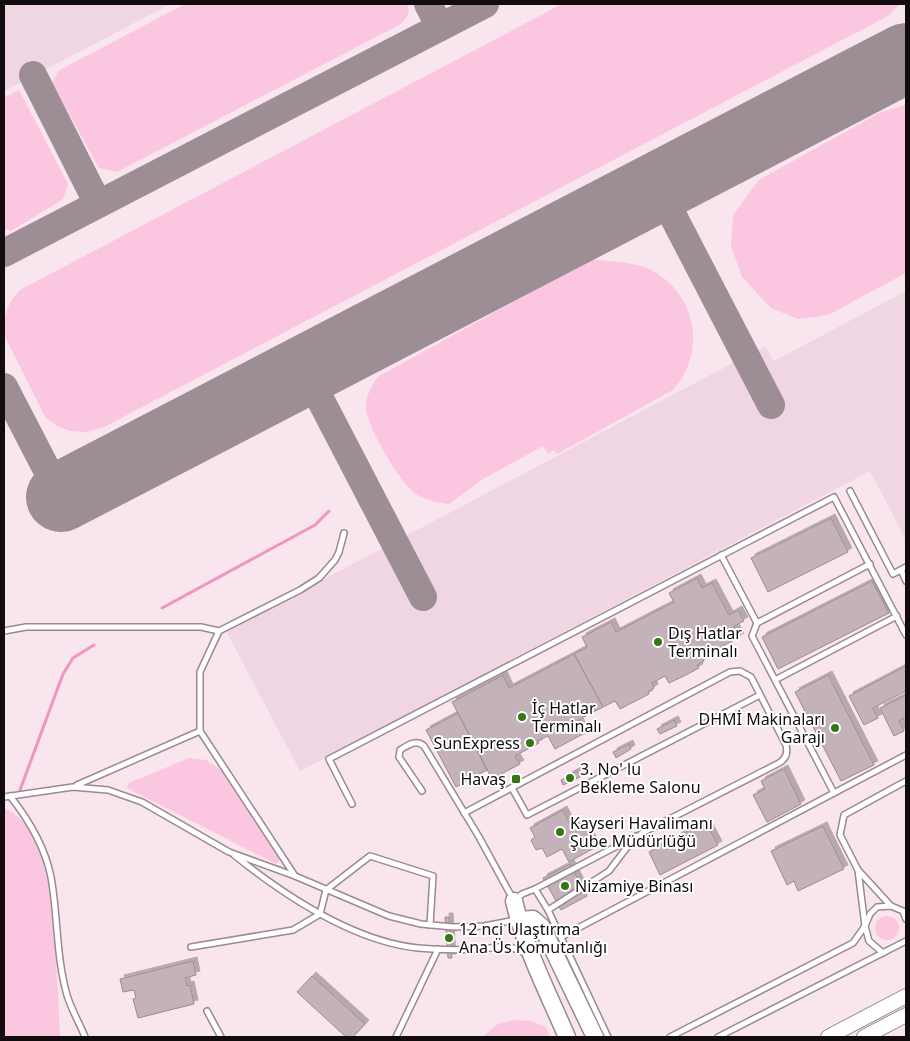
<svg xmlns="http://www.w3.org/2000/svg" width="910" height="1041" font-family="'Noto Sans',sans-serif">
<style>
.built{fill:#f0d6e3}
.green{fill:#fbc6df}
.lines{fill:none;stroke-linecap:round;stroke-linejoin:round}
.stream{stroke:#ef94c3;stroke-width:3}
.taxiway{stroke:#9c8e94;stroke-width:28}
.runway{stroke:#9c8e94;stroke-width:70}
.building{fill:#c4b2ba;stroke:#9b8a92;filter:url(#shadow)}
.lane-casing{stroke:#9b8991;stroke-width:8}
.secondary-casing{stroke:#9b8991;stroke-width:16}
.primary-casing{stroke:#9b8991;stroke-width:19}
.lane{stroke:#fff;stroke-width:5}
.secondary{stroke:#fff;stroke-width:14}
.primary{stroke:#fff;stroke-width:16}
.poi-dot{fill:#357717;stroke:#fff;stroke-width:2}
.labels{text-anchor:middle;stroke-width:4;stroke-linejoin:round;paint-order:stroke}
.poi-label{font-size:16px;fill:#120c0e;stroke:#fff;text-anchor:start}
</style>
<defs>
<filter id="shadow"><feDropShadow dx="4" dy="-4" stdDeviation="0" flood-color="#0004"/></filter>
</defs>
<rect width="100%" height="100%" fill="#f9e5ee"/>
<g class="built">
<polygon points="4,4 171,4 4,91"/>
<polygon points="906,291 906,540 870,471 300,771 226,631 765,346 774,361"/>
</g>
<g class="green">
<path d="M185,4H408C410,13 406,20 399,25L117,172L99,168L52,83L58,71Z"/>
<path d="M562,4H900L888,16L104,427L87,432L70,431L57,426L45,417L6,339C2,320 6,304 20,290Z"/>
<polygon points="19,90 68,184 63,199 11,231 4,228 4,98"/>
<polygon points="906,105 906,273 828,315 798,319 771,308 742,277 731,246 733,215 759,180 881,112"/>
<path d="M591,259C610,262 633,261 651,270C697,294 707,352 673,390L557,454L554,450L548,454L543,446L483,479L449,504C438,503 426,500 416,494C400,483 367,427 366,408C366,396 371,385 379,376Z"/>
<polygon points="189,758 206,760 224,772 280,856 279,861 276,864 127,788 129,783"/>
<path d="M4,808C53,831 53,911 56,957C57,984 59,1010 60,1037H4Z"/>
<circle cx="887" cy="928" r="12"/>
<polygon points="514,1020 531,1021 546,1027 550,1037 482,1037 498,1024"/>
</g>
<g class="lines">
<g class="stream">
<polyline points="162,608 315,525 329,511"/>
<polyline points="20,790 63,674 73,658 94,645"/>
</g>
<g class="taxiway">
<polyline points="428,4 440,27"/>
<polyline points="33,75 98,204"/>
<polyline points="658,187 771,405"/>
<polyline points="4,253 485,4"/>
<polyline points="305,370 423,597"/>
<polyline points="4,387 61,497"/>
</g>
<polyline class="runway" points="61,497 906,58"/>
</g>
<g class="building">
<polygon points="831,518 848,552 768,592 751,558"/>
<polygon points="697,578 702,588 712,583 729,615 738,610 744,621 734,626 740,637 702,657 704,661 697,665 699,668 684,676 669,683 665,676 652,683 654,688 648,692 649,694 620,709 615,701 603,707 574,654 587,647 582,637 611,622 616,632 674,602 669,593"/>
<polygon points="872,581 889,613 778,669 762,637"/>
<polygon points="574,654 603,707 578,720 585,733 555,749 548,736 537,741 539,743 515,756 520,764 492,779 452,702 503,675 509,688"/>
<polygon points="906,666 906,691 873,708 878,718 864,725 849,696"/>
<polygon points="828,675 874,765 841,781 795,692"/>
<polygon points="906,695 906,717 899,721 904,731 894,736 880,708"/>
<polygon points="458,713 487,770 456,787 426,730"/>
<polygon points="674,720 677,726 660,734 657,729"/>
<polygon points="629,744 631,749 616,758 613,752"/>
<polygon points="784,769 801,804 767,822 753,795 765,789 761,781"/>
<polygon points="577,771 580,777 563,785 561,780"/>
<polygon points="563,810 572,828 582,822 596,847 569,862 562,849 547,857 542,848 536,850 531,840 535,837 530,828"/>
<polygon points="706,822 718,845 660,875 649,852 664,844 665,847 679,840 677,837"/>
<polygon points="823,826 844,869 798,891 794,881 787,885 771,851"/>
<polygon points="570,864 587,896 561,910 543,878"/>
<polygon points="445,917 449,917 452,958 448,958"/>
<polygon points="193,961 196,975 185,978 187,986 190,985 194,1004 138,1018 133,999 136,998 134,990 123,992 120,979"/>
<polygon points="312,976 365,1024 353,1037 346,1037 297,992"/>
</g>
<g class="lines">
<defs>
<g id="lane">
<polyline points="850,491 893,574 906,567"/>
<polyline points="721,555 757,623 870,564"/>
<polyline points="901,570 906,581"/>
<polyline points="757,623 752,636 834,793"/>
<polyline points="4,631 26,627 201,627 219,631"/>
<polyline points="775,680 897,616"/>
<polyline points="77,785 200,731"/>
<polyline points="512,788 527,815 760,695"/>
<path d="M422,791L399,757L400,750C408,745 416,739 424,746L479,837L514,901L522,894L535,889L636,836"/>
<path d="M10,796C29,820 45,847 51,877C58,916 56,957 67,995C71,1009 80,1024 85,1037"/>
<polyline points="4,797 73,787 108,790 142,802 229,852 295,876 389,916 421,924 453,927 484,926 515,920"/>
<polyline points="352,804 329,759 834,497 906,635"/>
<path d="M464,813L730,672L740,671L751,677L786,745C788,753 786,759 779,763L642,833L628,846L609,871L548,910"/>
<path d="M234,855C284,895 352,941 418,948C439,950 461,950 482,949C491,948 501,946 509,947C515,948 521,952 527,954"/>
<polyline points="295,876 200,731 200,672 219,631 300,590 319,578 335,560 339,552 344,533"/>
<polyline points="535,889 548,910 608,1037"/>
<polyline points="891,906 858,870 840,835 844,815 906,781"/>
<polyline points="561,937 906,755"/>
<polyline points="191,947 293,930 320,914 326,890 370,856 433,876 430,925"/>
<polyline points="883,953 869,941 865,926 870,914 877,907 891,906 903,911 906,919"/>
<polyline points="207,1011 221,1037"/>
<polyline points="396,1037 438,949"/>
<polyline points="670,1037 853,943 865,926 858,870"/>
<polyline points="718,1037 906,941"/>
</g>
<g id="secondary">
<polyline points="828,1037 906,996"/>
<polyline points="864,1037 906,1015"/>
</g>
<g id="primary">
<path d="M514,901C525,948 548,993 567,1037"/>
<polyline points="518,920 533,919 542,927 595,1037"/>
</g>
</defs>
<use href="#lane" class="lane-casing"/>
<use href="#secondary" class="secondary-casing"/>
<use href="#primary" class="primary-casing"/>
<use href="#lane" class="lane"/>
<use href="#secondary" class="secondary"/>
<use href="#primary" class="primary"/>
</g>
<g class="poi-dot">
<circle cx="658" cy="642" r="5"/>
<circle cx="522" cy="717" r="5"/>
<circle cx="835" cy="728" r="5"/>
<circle cx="530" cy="743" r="5"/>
<circle cx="570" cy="778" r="5"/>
<rect x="511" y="774" width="10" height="10" rx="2.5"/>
<circle cx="560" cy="832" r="5"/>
<circle cx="565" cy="886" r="5"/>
<circle cx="449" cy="938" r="5"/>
</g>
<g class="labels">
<g class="poi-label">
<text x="668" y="639">Dış Hatlar<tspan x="668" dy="18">Terminalı</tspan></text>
<text x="532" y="714">İç Hatlar<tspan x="532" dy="18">Terminalı</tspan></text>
<text x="825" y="725" text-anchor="end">DHMİ Makinaları<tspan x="825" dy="18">Garajı</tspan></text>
<text x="520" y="749" text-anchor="end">SunExpress</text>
<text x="580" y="775">3. No' lu<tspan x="580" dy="18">Bekleme Salonu</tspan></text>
<text x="506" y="785" text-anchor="end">Havaş</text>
<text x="570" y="829">Kayseri Havalimanı<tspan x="570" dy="18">Şube Müdürlüğü</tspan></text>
<text x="575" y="892">Nizamiye Binası</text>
<text x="459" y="935">12 nci Ulaştırma<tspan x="459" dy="18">Ana Üs Komutanlığı</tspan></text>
</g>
</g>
<rect width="910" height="1041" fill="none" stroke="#120c0e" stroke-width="10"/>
</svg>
